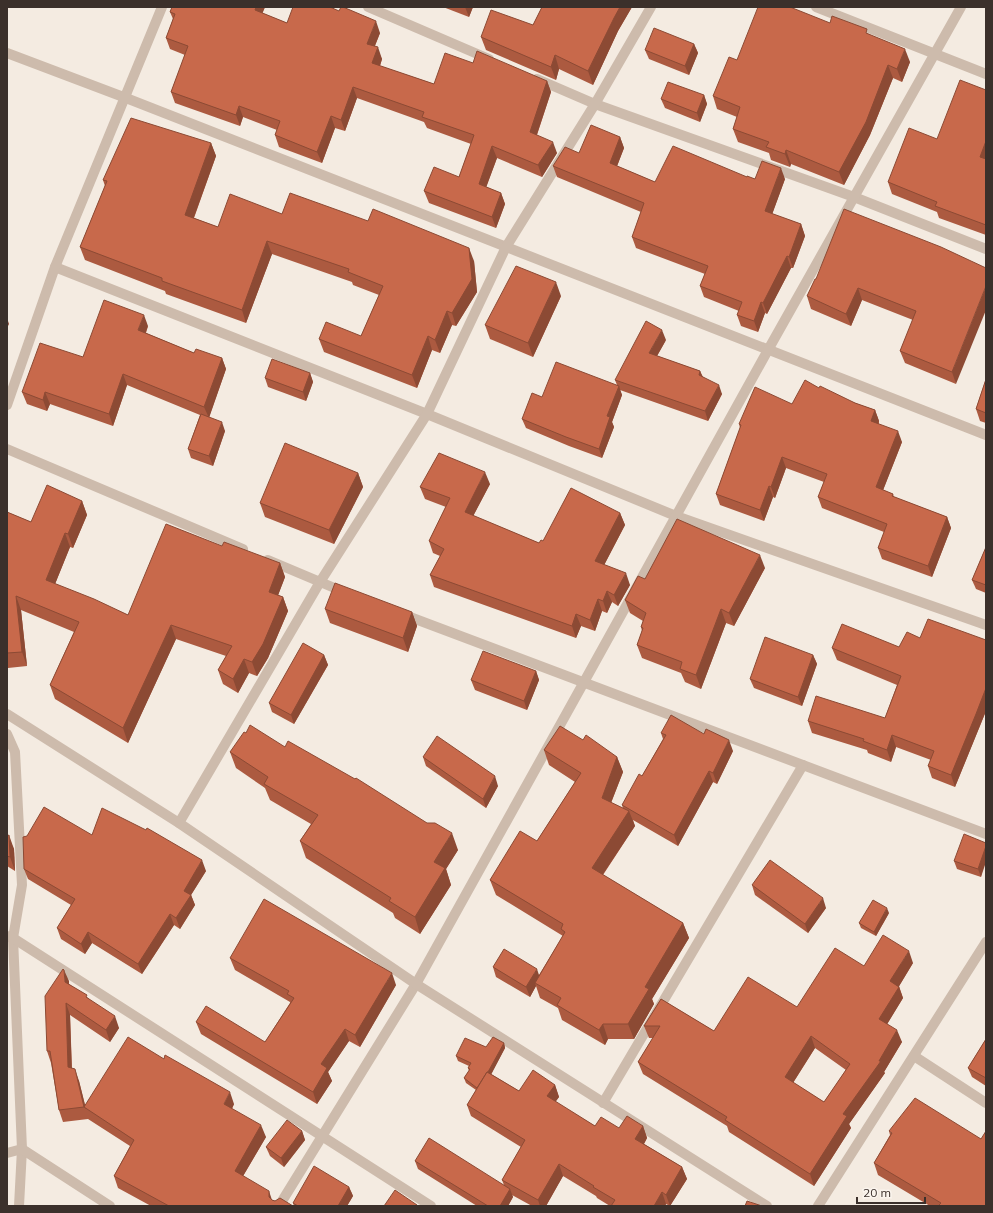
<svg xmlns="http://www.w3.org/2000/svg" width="993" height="1213" font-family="Mulish,sans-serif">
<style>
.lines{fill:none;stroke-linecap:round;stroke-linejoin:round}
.minor{stroke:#cdbbac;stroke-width:10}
.tertiary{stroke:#cdbbac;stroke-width:10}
.wall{fill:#ac5a40;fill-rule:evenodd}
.shaded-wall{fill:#8c4a34}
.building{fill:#c8694b;stroke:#8c4a34;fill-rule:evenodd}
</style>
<rect width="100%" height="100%" fill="#f4ebe1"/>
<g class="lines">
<g class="minor">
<polyline points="368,7 489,59"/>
<polyline points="816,7 986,74"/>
<polyline points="7,53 126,98 986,435"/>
<polyline points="537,79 595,104 854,197 986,249"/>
<polyline points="55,267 427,414 676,516 986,625"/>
<polyline points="7,405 55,267 162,7"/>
<polyline points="7,449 243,549"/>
<polyline points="268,560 344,592"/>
<polyline points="402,614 986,834"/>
<polyline points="7,734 15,752 22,885 13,938 22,1149 19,1206"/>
<polyline points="179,823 320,582 427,414 506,247 595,104 651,7"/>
<polyline points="7,936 13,938 431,1206"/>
<polyline points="914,1056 986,1103"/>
<polyline points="603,1103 803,765"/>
<polyline points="7,1153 22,1149 110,1206"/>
<polyline points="279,1206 416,984 584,682 768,350 961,7"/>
<polyline points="818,1206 986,942"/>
</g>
<polyline class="tertiary" points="7,714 179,823 416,984 767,1206"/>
</g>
<g class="wall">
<polygon points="172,7 265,7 262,13 287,23 380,33 375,46 382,59 380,66 434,84 473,63 547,81 551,92 537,135 557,153 542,177 497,158 486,187 501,193 505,204 496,228 429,203 424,191 459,177 471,144 427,128 424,122 357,98 345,131 335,128 322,163 279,147 275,135 277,130 243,117 240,126 175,103 171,92 185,55 170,49 166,38 173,19 170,12"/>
<polygon points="443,7 473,7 469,17"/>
<polygon points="542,7 632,7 618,31 593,85 559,69 556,80 486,50 481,37 533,25"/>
<polygon points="830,23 869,34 910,62 902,82 893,78 870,135 844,185 791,164 790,167 771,160 769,153 738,142 733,129 737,117 717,109 713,96 737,60"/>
<polygon points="694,44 698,53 689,75 649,59 645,50"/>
<polygon points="986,90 986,235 939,218 937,212 892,194 888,182 937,139"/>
<polygon points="704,95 707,104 700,122 665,108 661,99"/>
<polygon points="620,137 624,148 617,166 655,182 747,177 755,179 785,179 772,214 801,224 805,236 793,268 791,268 767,314 765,313 758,332 741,326 737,315 739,311 704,297 700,286 705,274 636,248 632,237 641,212 557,177 553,166 579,153"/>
<polygon points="211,143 216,156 194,218 218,227 282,214 474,261 477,292 456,326 452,325 440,353 432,350 417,388 324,352 319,339 361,336 379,295 353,285 352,282 272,254 246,323 166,294 165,291 85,260 80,247 105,186 103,180"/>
<polygon points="941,247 956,384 905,363 900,351 913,320 862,300 851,326 811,309 807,296 816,279"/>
<polygon points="561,296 533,357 490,339 485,325"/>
<polygon points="148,326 146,333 194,353 222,358 226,369 209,417 225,431 213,466 191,458 188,449 200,415 127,385 113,426 50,404 47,411 27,404 22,392 83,357"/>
<polygon points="666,340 657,356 700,371 703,377 722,394 708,421 620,390 622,395 612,422 614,427 602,458 569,446 526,428 522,419 542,397 617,385 615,380"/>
<polygon points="310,373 313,382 306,401 268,387 265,378"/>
<polygon points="986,379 986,423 980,421 976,409"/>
<polygon points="819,388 855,403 875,410 879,421 879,424 902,442 883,490 893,494 894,497 947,517 951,528 932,577 882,559 878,548 884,532 822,508 818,497 824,482 786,468 775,498 773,497 764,521 720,505 716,494 740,428 739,424 792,404"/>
<polygon points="358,473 363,487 334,544 265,517 260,503"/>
<polygon points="490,484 473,516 539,543 543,541 620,513 625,525 604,565 630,585 618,606 612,602 607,613 602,611 595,631 581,626 576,638 434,587 430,575 440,556 433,553 429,541 446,507 425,499 420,487"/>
<polygon points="82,501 87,515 73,548 70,547 55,584 128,615 222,546 280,563 285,577 278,595 283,597 288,611 268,658 257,676 249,673 238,693 223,684 218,670 226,656 176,639 128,743 55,699 50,685 74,632 21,610 27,666 8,668 7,665 7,512 31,522"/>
<polygon points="986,547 986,593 976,589 972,580"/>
<polygon points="765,568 734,626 726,623 701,689 685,682 681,673 642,658 637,645 642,631 641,627 643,621 630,613 625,600 645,579"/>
<polygon points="325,609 412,612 417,626 408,652 330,623"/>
<polygon points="920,638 986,640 986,711 955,787 932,778 928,766 931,760 896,747 891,762 868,753 867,750 812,733 808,721 885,718 897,685 837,660 832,648 899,647"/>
<polygon points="324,655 328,665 294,724 272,712 269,703"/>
<polygon points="813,655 817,664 802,706 754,688 750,679"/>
<polygon points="536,671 539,680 527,710 475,690 471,680"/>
<polygon points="661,733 733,751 717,784 713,782 678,846 633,820 635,826 603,875 683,923 689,938 652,999 654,1004 634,1039 608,1039 605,1045 562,1020 558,1008 540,998 536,986 530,997 496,977 493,967 539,975 563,936 496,895 490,880 537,841 575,782 549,765 544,750 583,740 617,757 623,772 611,803 623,808 622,805 642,776 663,739"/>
<polygon points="285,747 458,850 446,869 451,885 420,934 395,918 393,913 306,858 300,841 311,824 270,800 265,788 236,768 230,752"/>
<polygon points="423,757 498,786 486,808 426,766"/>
<polygon points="92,835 206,871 191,895 195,905 180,929 174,925 142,974 92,943 85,954 61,939 57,928 71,905 28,879 24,869"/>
<polygon points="7,836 14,849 15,871 7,866"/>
<polygon points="986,843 981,877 957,869 954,861"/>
<polygon points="752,885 826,908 808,933 755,895"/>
<polygon points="889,913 876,936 861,928 859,923"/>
<polygon points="230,958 396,985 360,1047 349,1041 328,1072 332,1081 317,1104 201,1034 196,1022 265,1042 290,1003 290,1002 235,970"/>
<path d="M913,963L899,986L903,998L887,1024L902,1042L884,1072L885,1073L849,1124L851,1128L814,1186L729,1132L727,1126L643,1074L638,1062L653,1038H649L644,1026L661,999L714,1031L797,1007L864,966ZM815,1048L846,1070L824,1102L793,1083Z"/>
<polygon points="69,981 69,984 88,998 119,1028 110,1042 70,1015 72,1068 79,1081 85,1105 234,1104 232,1109 266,1137 243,1176 272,1200 293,1206 151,1206 118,1188 114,1176 130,1146 88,1119 63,1122 59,1110 51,1063 47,1051"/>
<polygon points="986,1039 986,1086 972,1077 968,1068"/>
<polygon points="504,1043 505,1048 491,1074 519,1091 555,1085 559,1097 555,1102 595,1126 619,1128 643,1126 647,1138 644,1144 682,1167 687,1179 670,1206 666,1204 665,1206 610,1206 597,1198 596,1196 563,1176 546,1206 532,1206 512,1195 513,1197 508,1206 477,1206 418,1169 415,1161 504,1185 502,1180 521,1147 471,1116 467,1105 476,1090 466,1083 464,1078 469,1071 468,1068 469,1066 458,1061 456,1056 486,1047"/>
<polygon points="302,1131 305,1140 284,1167 270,1156 266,1147"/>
<polygon points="889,1131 986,1206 930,1206 878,1175 874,1163 890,1135"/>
<polygon points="349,1187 353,1196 347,1206 294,1206 293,1203"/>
</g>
<g class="shaded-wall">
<polygon points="256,7 265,7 259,22 255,10"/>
<polygon points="465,7 473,7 469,17"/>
<polygon points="620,7 632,7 618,31 593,85 588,71 614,18"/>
<polygon points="376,21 380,33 371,55 367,44"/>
<polygon points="694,44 698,53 689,75 685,66"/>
<polygon points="378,47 382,59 377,75 372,63"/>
<polygon points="905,49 910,62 902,82 897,69"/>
<polygon points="555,55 559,69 556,80 551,67"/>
<polygon points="888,65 893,78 870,135 844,185 839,172"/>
<polygon points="547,81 551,92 534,143 530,132"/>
<polygon points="353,87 357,98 345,131 341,120"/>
<polygon points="704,95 707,104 700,122 697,113"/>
<polygon points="239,106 243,117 240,126 236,115"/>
<polygon points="331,116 335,128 322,163 317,152"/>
<polygon points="620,137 624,148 614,174 610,163"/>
<polygon points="986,141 986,164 980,157"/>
<polygon points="553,142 557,153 542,177 538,165"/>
<polygon points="211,143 216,156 190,228 185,215"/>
<polygon points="492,146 497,158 483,196 479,184"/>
<polygon points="786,150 791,164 790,167 785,154"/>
<polygon points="781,168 785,179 769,223 765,211"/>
<polygon points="501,193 505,204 496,228 492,217"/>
<polygon points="801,224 805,236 793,268 789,257"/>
<polygon points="267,241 272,254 246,323 242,310"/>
<polygon points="469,248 474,261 477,292 456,326 452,313"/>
<polygon points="787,256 791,268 767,314 763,303"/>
<polygon points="556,282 561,296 533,357 528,343"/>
<polygon points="986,286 986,310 956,384 952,372"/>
<polygon points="858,288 862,300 851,326 846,314"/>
<polygon points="761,302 765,313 758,332 754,321"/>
<polygon points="447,311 452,325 440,353 435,340"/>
<polygon points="144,315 148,326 142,342 138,330"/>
<polygon points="7,318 9,324 7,328"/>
<polygon points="662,330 666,340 653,363 649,353"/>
<polygon points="428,336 432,350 417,388 412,375"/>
<polygon points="222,358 226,369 209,418 204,407"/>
<polygon points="700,371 704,380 699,375"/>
<polygon points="310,373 313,382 306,401 303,392"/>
<polygon points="123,374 127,385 113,426 109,414"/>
<polygon points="719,385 722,394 708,421 705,411"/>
<polygon points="619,386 622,395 612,422 614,427 602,458 599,449 607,416"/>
<polygon points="45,392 50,404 47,411 43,400"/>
<polygon points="875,410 879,421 875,432 871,421"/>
<polygon points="222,422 225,431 213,466 209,456"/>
<polygon points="898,431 902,442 880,498 876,487"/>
<polygon points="782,457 786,468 775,498 771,487"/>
<polygon points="485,472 490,484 469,524 465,512"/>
<polygon points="358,473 363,487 334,544 329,530"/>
<polygon points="769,486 773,497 764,521 760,510"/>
<polygon points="82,501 87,515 73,548 68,534"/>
<polygon points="620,513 625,525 600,573 595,561"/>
<polygon points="947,517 951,528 932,577 928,566"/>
<polygon points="65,533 70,547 51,594 46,580"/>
<polygon points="760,555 765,568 734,626 729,613"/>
<polygon points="280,563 285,577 274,606 269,592"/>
<polygon points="626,573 630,585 618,606 614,595"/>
<polygon points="607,591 612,602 607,613 603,601"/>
<polygon points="16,596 21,610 27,666 22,652"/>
<polygon points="283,597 288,611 268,658 257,676 252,662"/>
<polygon points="598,599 602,611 595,631 590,620"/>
<polygon points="721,609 726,623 701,689 696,675"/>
<polygon points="412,612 417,626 408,652 403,638"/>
<polygon points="576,614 581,626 576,638 572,626"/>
<polygon points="171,625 176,639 128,743 123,728"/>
<polygon points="324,655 328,665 294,724 291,715"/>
<polygon points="813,655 817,664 802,706 798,697"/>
<polygon points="244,659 249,673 238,693 233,679"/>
<polygon points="536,671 539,680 527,710 524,701"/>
<polygon points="986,688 986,711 955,787 951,775"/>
<polygon points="892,735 896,747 891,762 887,750"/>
<polygon points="729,740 733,751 717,784 713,773"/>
<polygon points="617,757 623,772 607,813 602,798"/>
<polygon points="709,771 713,782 678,846 674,835"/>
<polygon points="495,776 498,786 486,808 483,799"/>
<polygon points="629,811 635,826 597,883 592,868"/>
<polygon points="452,833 458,850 446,869 451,885 420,934 415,917 434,862"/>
<polygon points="9,835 14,849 15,871 10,857"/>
<polygon points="986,846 986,862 981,877 978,869"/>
<polygon points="202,860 206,871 191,895 195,905 180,929 176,918 184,891"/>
<polygon points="823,898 826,908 808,933 805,924"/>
<polygon points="887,908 889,913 876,936 874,932"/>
<polygon points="170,914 174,925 142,974 138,964"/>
<polygon points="683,923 689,938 652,999 654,1004 634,1039 628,1024 645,987"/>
<polygon points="88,932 92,943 85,954 81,944"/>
<polygon points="909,951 913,963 895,993 890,981"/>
<polygon points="537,969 540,978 535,983 536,986 530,997 526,987"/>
<polygon points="64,970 69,981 69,993 65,982"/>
<polygon points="392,973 396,985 360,1047 355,1035"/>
<polygon points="899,987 903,998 883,1031 879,1019"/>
<polygon points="66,1003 70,1015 72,1079 68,1067"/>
<polygon points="115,1016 119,1028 110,1042 106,1030"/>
<polygon points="603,1024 608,1039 605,1045 599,1030"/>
<polygon points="345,1029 349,1041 328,1072 332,1081 317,1104 313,1092 321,1064"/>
<polygon points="897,1030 902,1042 884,1072 885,1073 849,1124 851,1128 814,1186 810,1174 843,1114 879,1061"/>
<polygon points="811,1036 815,1048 789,1089 785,1077"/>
<polygon points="504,1043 505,1048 481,1094 479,1089"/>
<polygon points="75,1069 79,1081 86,1109 84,1107"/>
<polygon points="555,1085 559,1097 551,1108 547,1096"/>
<polygon points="230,1092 234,1104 228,1116 224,1104"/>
<polygon points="261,1125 266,1137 239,1183 235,1171"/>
<polygon points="643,1126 647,1138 640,1151 635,1139"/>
<polygon points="302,1131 305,1140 284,1167 281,1158"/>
<polygon points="559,1164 563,1176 546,1206 540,1206 538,1200"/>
<polygon points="682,1167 687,1179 670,1206 666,1195"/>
<polygon points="349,1187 353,1196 347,1206 338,1206"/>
<polygon points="510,1189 513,1197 508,1206 500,1206"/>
<polygon points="269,1191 273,1203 269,1197"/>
<polygon points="662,1192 666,1204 665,1206 654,1206"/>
</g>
<g class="building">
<polygon points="172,7 256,7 255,10 287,23 293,7 330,7 339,11 341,7 343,7 376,21 367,44 378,47 372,63 434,84 445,53 473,63 477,51 547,81 530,132 553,142 538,165 492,146 479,184 501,193 492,217 424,191 434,167 459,177 474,135 422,117 424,112 353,87 341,120 331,116 317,152 275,135 280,121 239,106 236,115 171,92 188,46 166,38 175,14 170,12"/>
<polygon points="542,7 620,7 614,18 588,71 555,55 551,67 481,37 491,10 533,25"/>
<polygon points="758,7 790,7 830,23 832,16 867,29 866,33 905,49 897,69 888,65 866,122 839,172 786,150 785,154 766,147 769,142 733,129 740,107 713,96 729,57 737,60"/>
<polygon points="654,28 694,44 685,66 645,50"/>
<polygon points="960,80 986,90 986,141 980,157 986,159 986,225 935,206 937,202 888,182 909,128 937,139"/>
<polygon points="668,82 704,95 697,113 661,99"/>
<polygon points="131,118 211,143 185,215 218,227 230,194 282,214 290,193 368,221 373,209 469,248 472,279 452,313 447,311 435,340 428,336 412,375 319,339 326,322 361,336 383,286 348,272 349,269 267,241 242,310 162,281 162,278 80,247 107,181 103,180"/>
<polygon points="591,125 620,137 610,163 655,182 673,146 747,177 747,176 755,179 762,161 781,168 765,211 801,224 789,257 787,256 763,303 761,302 754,321 737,315 742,302 700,286 708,266 632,237 644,203 553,166 565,147 579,153"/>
<polygon points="844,209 941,247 986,268 986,286 952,372 900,351 916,311 858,288 846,314 807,296 815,279 816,279"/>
<polygon points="516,266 556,282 528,343 485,325"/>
<polygon points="104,300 144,315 138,330 194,353 196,349 222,358 204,407 123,374 109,414 45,392 43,400 22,392 40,343 83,357"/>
<polygon points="646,321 662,330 649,353 700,371 699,375 719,385 705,411 615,380"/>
<polygon points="272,359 310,373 303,392 265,378"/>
<polygon points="556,362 619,386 607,416 610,417 599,449 566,437 522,419 532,393 542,397"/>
<polygon points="986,379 986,413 976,409"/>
<polygon points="805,380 819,388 820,386 855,403 875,410 871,421 898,431 876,487 893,494 892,496 947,517 928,566 878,548 887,524 818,497 827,474 782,457 771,487 769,486 760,510 716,494 741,425 739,424 755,387 792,404"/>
<polygon points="201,414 222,422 209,456 188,449"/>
<polygon points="285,443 358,473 329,530 260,503"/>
<polygon points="439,453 485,472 465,512 539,543 541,540 543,541 571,488 620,513 595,561 626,573 614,595 607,591 603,601 598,599 590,620 576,614 572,626 430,575 444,549 429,541 450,498 420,487"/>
<polygon points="47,485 82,501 68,534 65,533 46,580 94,599 128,615 166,524 222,546 224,542 280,563 269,592 283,597 263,644 252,662 244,659 233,679 218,670 232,646 171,625 123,728 50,685 79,622 16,596 22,652 7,653 7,512 31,522"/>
<polygon points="677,519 760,555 729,613 721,609 696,675 680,669 682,662 637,645 643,628 641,627 646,613 625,600 638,576 645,579"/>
<polygon points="986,547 986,585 972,580"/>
<polygon points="335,583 412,612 403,638 325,609"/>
<polygon points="928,619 986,640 986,688 976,714 951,775 928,766 934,751 892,735 887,750 863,741 864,739 808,721 816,696 885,718 901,676 832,648 842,624 899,647 907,632 920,638"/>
<polygon points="765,637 813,655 798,697 750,679"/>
<polygon points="303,643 324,655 291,715 269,703"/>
<polygon points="483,651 536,671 524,701 471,680"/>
<polygon points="671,715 704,734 706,729 729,740 713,773 709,771 674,835 622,805 639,774 642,776 666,735 661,733"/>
<polygon points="250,725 285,747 288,741 355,779 356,778 427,823 435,823 452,833 434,862 445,868 415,917 389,901 391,898 300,841 318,815 264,784 268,777 230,752 244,732 246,733"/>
<polygon points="560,726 583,740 586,735 617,757 602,798 629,811 592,868 683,923 645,987 649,989 628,1024 603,1024 599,1030 557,1005 561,998 535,983 565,932 561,929 563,924 490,880 520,831 537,841 581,773 544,750"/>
<polygon points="437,736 495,776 483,799 423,757"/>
<polygon points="44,807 92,835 102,808 146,830 147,828 202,860 184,891 191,895 176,918 170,914 138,964 88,932 81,944 57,928 75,899 24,869 23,837 27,836"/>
<polygon points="964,834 986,843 986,846 978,869 954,861"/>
<polygon points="9,835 10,857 7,856 7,836"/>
<polygon points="770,860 823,898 805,924 752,885"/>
<polygon points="264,899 392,973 355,1035 345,1029 321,1064 327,1068 313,1092 196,1022 206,1006 265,1042 294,998 287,994 289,991 230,958"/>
<polygon points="873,900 887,908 874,932 859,923"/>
<path d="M883,935L909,951L890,981L899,987L879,1019L897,1030L879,1061H881L843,1114L847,1116L810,1174L725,1120L727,1117L638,1062L660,1026H644L661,999L714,1031L748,977L797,1007L835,948L864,966ZM811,1036L850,1064L824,1102L785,1077Z"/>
<polygon points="504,949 537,969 526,987 493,967"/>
<polygon points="63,969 64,970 65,982 87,995 86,997 115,1016 106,1030 66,1003 68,1067 75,1069 84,1107 128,1037 164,1059 165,1055 230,1092 224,1104 261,1125 235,1171 269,1191 269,1197 272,1200 275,1201 280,1198 293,1206 169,1206 114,1176 134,1140 84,1107 59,1110 50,1051 47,1051 45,996"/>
<polygon points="493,1037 504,1043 488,1072 487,1072 477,1088 464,1078 470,1069 468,1068 471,1063 456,1056 465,1038 486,1047"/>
<polygon points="986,1039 986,1078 968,1068"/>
<polygon points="533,1070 555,1085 547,1096 595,1126 601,1117 619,1128 627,1116 643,1126 635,1139 682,1167 666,1195 662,1192 654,1206 611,1206 615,1200 593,1187 594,1186 559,1164 538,1200 502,1180 525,1140 467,1105 487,1072 519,1091"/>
<polygon points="915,1098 981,1139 986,1131 986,1206 938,1206 941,1203 874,1163 892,1133 889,1131"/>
<polygon points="287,1120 302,1131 281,1158 266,1147"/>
<polygon points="429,1138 510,1189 500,1206 488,1206 415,1161"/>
<polygon points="314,1166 349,1187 338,1206 298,1206 293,1203"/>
<polygon points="395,1190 417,1205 416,1206 384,1206"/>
<polygon points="747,1201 762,1206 745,1206"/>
</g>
<rect width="993" height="1213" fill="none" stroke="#3b302b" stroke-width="16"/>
<path d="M857 1197v6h68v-6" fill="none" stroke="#3b302b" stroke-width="2"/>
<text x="863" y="1197" font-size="12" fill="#3b302b" stroke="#fbf5ee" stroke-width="3" paint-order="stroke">20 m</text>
</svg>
